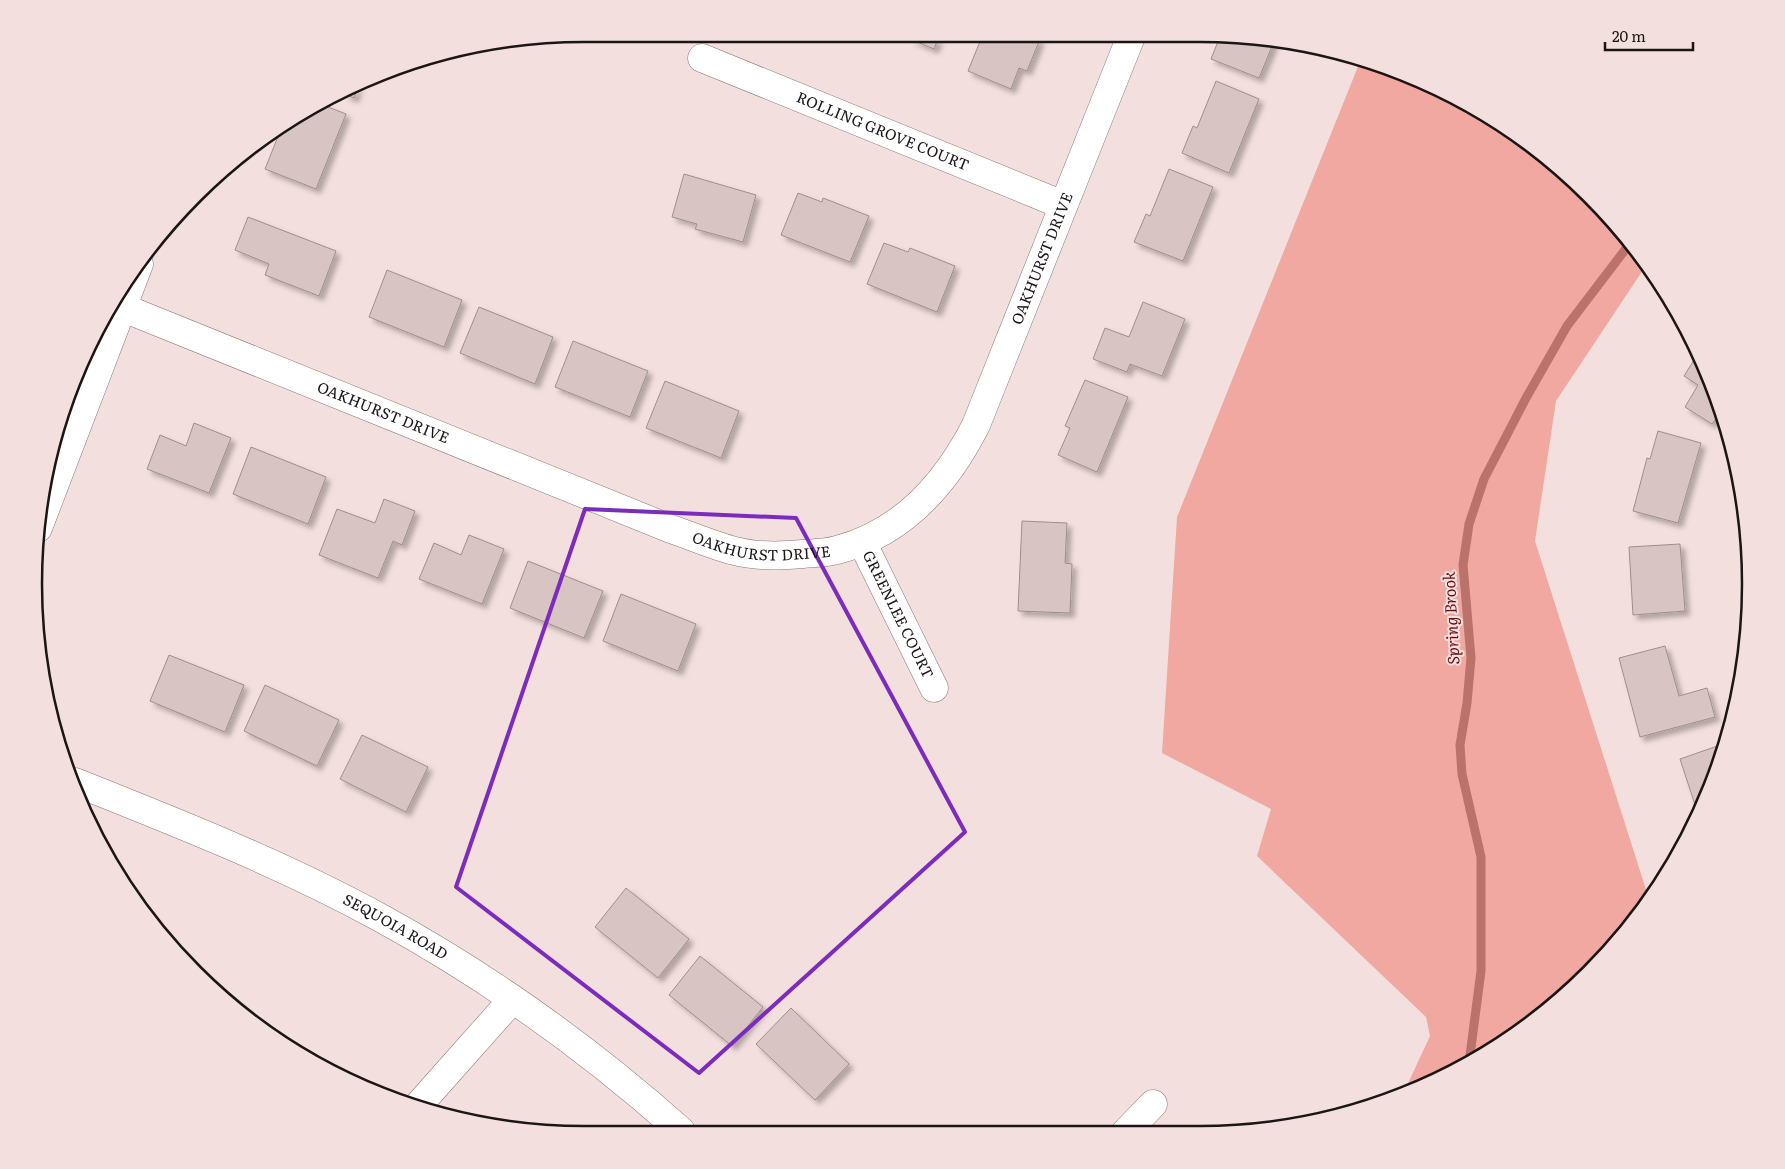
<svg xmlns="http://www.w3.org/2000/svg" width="1785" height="1169" font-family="Literata,serif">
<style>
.green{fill:#f0a8a0}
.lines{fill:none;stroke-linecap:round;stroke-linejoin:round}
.stream{stroke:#ba726b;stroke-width:9}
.building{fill:#d8c5c3;stroke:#a08e8c;filter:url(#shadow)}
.minor-casing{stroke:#8a7977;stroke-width:29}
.minor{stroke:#fff;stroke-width:28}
.marked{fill:none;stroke:#7b2cbf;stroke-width:4;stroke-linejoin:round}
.labels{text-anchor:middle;stroke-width:4;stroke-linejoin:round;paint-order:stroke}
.street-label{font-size:15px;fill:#1b1514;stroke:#f3e0de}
.water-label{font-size:16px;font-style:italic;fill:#660c0e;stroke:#f3e0de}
.rim{fill:none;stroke:#1b1514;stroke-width:2.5}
</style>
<defs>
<filter id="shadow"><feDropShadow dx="4.5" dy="4.5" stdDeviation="2.5" flood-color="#0004"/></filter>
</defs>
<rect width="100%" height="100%" fill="#f3e0de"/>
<polygon class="green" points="1361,59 1377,63 1444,90 1564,171 1638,249 1647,264 1556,401 1535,541 1649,899 1614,948 1536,1022 1444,1079 1403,1094 1430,1036 1426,1017 1257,856 1271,809 1162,753 1177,517"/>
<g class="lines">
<polyline class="stream" points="1469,1063 1481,971 1481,857 1462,774 1460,745 1467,703 1471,658 1463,565 1469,524 1484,479 1526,398 1567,326 1631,242"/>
</g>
<g class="building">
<polygon points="910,39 938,39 934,49"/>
<polygon points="981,39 1040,39 1027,71 1019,68 1011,89 968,71"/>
<polygon points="1219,39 1275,39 1259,78 1211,59"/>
<polygon points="1216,81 1259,99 1229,173 1182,153 1193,126 1197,128"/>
<polygon points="358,87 354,98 344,94"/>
<polygon points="323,105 346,114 316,189 265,169 283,124"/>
<polygon points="1169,169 1213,187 1183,261 1134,242 1146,214 1150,216"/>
<polygon points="684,174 756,195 743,242 695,229 697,224 672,217"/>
<polygon points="798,193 822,202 823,198 869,216 850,262 781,235"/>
<polygon points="248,217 336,251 319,296 265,275 269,264 235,250"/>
<polygon points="884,243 908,252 910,248 955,266 937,312 867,284"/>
<polygon points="387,270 462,300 444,347 369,317"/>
<polygon points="1143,302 1185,319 1162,376 1130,364 1127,372 1093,359 1105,328 1129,337"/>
<polygon points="479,307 553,337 535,384 460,353"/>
<polygon points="573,341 648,371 630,417 555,387"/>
<polygon points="1699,352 1721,411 1712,424 1685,407 1698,385 1684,376"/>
<polygon points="1085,380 1128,397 1097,472 1058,455 1070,428 1065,426"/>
<polygon points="665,381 739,411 721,458 646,428"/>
<polygon points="194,423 231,438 209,493 147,469 160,435 186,446"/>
<polygon points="1658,431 1701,443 1678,523 1633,511 1647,458 1650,459"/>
<polygon points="251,447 326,477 308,524 233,494"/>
<polygon points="384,499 415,511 402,545 393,541 378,578 319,555 337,509 375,523"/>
<polygon points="1022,521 1067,523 1065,563 1072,564 1070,613 1018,611"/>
<polygon points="469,535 504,549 482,604 419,579 434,543 461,555"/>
<polygon points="1680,544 1685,611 1633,615 1629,547"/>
<polygon points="528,561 603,591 584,638 510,608"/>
<polygon points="621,594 696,624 678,671 603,641"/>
<polygon points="1665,646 1679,696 1707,688 1715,717 1640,737 1619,658"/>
<polygon points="169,655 244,685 225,732 150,701"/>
<polygon points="265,685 339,720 317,766 244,731"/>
<polygon points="362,735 428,767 406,812 340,779"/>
<polygon points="1726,743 1722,762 1698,814 1680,759"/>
<polygon points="626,888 689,939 658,978 595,927"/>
<polygon points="700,956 763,1007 732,1046 669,995"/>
<polygon points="791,1008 849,1064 815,1100 756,1044"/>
</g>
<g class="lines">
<defs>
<g id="minor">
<path id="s1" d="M702,58L1063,205"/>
<path id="s2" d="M116,305L671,529C692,536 714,546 735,551C757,557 781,556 803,554C814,553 826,553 837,550C903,533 946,484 976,425L1130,39"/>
<polyline points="38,528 139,264"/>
<path id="s3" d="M862,542L934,688"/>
<path id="s4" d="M75,782C178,823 282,864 379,917C487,976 589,1049 681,1131"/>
<polyline points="416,1108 512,1000"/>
<polyline points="1124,1134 1153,1104"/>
</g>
</defs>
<use href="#minor" class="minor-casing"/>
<use href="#minor" class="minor"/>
</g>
<path class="marked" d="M585,509L796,518L965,832L699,1073L456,887Z"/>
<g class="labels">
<g class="street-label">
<text dy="5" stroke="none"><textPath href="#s1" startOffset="195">ROLLING GROVE COURT</textPath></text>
<text dy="5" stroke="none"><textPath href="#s2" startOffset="1141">OAKHURST DRIVE</textPath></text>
<text dy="5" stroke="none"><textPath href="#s2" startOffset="288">OAKHURST DRIVE</textPath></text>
<text dy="5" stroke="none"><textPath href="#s2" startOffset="692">OAKHURST DRIVE</textPath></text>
<text dy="5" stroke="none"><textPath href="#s3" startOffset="81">GREENLEE COURT</textPath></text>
<text dy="5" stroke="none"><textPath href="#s4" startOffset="352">SEQUOIA ROAD</textPath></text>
</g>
<g class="water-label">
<text transform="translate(1451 618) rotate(-93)" y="6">Spring Brook</text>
</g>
</g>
<path d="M0 0H1785V1169H0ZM584 42H1200A542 542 0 0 1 1742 584V584A542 542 0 0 1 1200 1126H584A542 542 0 0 1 42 584V584A542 542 0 0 1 584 42Z" fill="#f3e0de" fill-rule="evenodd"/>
<path class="rim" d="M584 42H1200A542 542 0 0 1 1742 584V584A542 542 0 0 1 1200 1126H584A542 542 0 0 1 42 584V584A542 542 0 0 1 584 42Z"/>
<path d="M1605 42v8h88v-8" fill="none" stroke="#1b1514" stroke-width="2.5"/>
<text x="1612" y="42" font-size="15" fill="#1b1514" stroke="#f3e0de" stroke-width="4" paint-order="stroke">20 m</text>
</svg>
